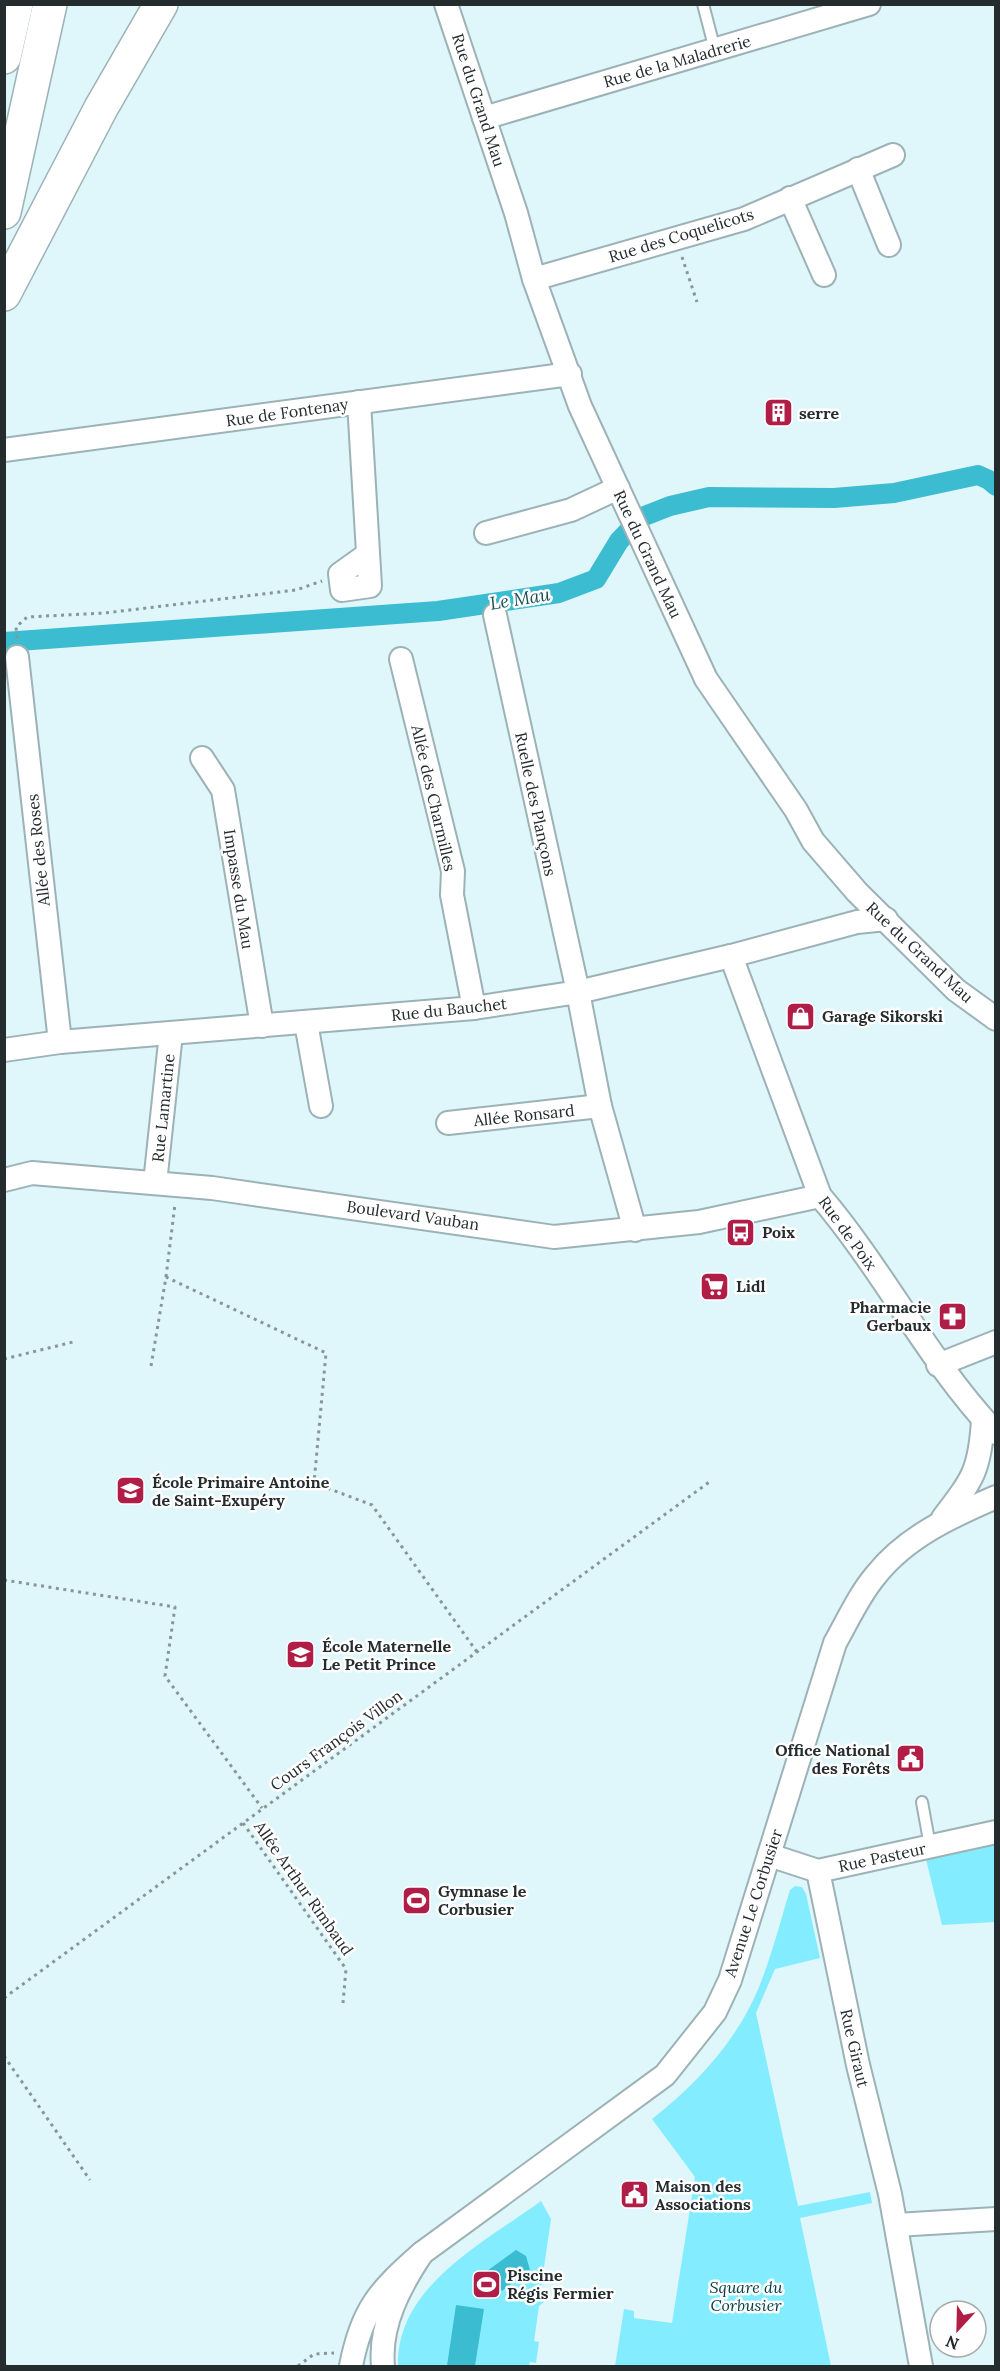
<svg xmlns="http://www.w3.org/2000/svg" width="1000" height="2371" font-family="Lora,serif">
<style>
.green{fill:#83edff}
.water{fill:#3cbcd0}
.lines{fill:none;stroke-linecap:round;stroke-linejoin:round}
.canal{stroke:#3cbcd0;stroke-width:20}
.service-casing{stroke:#9cb2b6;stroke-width:14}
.minor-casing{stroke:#9cb2b6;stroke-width:26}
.primary-casing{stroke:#9cb2b6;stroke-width:36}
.path{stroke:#869699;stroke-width:3;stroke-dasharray:3 4.5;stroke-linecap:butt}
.service{stroke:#fff;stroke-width:10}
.minor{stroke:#fff;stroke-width:22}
.primary{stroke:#fff;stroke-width:33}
.labels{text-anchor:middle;stroke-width:5;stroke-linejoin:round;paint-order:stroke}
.street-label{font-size:16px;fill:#242c2e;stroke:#fefefe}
.poi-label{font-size:16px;font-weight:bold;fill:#242c2e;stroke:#fefefe;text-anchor:start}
.park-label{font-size:16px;font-style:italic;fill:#013d46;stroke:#fefefe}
.water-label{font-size:18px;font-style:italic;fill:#184e56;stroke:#fefefe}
</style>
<rect width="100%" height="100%" fill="#dff6fa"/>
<g class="green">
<polygon points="995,1832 995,1922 942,1925 923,1847"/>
<path d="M795,1886L802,1887L806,1894L820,1958L775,1969L756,2013L798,2206L870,2192L872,2203L800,2218L831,2366H615L624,2309L634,2311V2318L672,2323L695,2177L652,2119C696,2085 738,2039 759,1987C772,1955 780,1922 790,1890Z"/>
<path d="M541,2201L551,2219L541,2288L549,2298L539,2306L534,2341L539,2342L536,2363L530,2362L529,2366H398C396,2286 484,2243 541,2201Z"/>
</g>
<g class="water">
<polygon points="516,2250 526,2256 530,2270 502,2291 487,2271"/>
<polygon points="456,2305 484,2309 475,2366 447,2366"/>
</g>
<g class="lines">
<polyline class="canal" points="4,642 438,611 559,593 596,579 619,541 642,517 670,506 709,497 834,498 894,493 978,475 989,480 996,486"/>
<defs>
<g id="service">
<polyline points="703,4 715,50"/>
<polyline points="922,1802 930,1846"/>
</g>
<g id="minor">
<polyline points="446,4 516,213 534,279 580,406 706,679 796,810 813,841 857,892 956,990 996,1019"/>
<polyline points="484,118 869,4"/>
<polyline points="858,169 889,245"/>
<polyline points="790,198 824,275"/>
<polyline points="534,279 744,219 893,155"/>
<polyline points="359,402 370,586 342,590 340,574 368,554"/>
<polyline points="4,450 570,374"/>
<polyline points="486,533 571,510 618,488"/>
<polyline points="495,615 578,992 600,1106 635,1230"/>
<polyline points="17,657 60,1042"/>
<polyline points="401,659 453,871 452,895 474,1008"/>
<polyline points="202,758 223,790 262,1026"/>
<path d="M731,956L820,1196C884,1271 928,1361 996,1433"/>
<polyline points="306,1023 321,1106"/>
<polyline points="4,1050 60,1042 474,1008 578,992 731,956 857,922 886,919"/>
<polyline points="448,1123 600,1106"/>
<polyline points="4,1180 32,1173 212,1188 554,1237 699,1222 820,1196"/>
<polyline points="155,1183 171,1033"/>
<polyline points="938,1365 996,1342"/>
<path d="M943,1518C973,1479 980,1470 983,1420"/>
<polyline points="769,1855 818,1871 996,1832"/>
<polyline points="818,1871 858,2065 890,2194 921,2366"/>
<polyline points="896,2225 996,2219"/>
<path d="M422,2253L665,2075L715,2012L730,1980L835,1643C848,1620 859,1595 876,1575C906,1537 952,1516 996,1497"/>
<path d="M351,2366C362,2309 379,2291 422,2253C400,2286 379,2325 383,2366"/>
</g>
<g id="primary">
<polyline points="4,57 16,4"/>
<polyline points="4,212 50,4"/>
<polyline points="4,294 101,108 161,4"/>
</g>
</defs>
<use href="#service" class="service-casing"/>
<use href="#minor" class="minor-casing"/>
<use href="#primary" class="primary-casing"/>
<g class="path">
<polyline points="682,257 697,302"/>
<polyline points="17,638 16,627 27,617 105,613 296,590 322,581"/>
<polyline points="166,1277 175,1204"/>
<polyline points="4,1359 73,1342"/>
<polyline points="151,1366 166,1277 326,1353 314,1483 372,1505 477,1652"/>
<polyline points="4,1580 175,1607 165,1676 262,1808"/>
<polyline points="243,1823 346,1969 343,2003"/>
<polyline points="4,1998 712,1480"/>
<polyline points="4,2056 90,2180"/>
<polyline points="4,2366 10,2366"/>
<polyline points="298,2366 314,2354 334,2353"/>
</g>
<use href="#service" class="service"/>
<use href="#minor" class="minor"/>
<use href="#primary" class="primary"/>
</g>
<defs>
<symbol id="building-square" viewBox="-11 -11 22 22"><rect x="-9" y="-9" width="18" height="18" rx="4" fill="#b01d46" stroke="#fefefe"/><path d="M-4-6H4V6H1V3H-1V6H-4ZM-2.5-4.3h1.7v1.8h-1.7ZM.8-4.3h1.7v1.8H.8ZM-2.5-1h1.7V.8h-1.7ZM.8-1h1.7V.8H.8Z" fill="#fff"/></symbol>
<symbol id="shop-square" viewBox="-11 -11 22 22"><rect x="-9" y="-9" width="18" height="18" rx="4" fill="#b01d46" stroke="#fefefe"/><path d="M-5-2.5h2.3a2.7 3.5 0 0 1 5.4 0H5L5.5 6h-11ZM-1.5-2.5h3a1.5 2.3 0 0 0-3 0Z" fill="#fff"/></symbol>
<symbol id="bus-square" viewBox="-11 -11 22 22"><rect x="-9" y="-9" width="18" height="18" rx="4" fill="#b01d46" stroke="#fefefe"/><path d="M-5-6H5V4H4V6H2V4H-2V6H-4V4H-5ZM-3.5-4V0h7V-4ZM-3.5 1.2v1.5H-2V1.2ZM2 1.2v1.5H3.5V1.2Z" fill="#fff"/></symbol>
<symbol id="supermarket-square" viewBox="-11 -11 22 22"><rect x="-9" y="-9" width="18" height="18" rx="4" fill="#b01d46" stroke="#fefefe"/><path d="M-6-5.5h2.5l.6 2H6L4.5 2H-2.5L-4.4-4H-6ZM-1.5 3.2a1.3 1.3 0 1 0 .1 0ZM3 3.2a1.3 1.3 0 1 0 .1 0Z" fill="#fff"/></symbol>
<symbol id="pharmacy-square" viewBox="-11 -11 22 22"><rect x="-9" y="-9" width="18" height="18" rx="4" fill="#b01d46" stroke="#fefefe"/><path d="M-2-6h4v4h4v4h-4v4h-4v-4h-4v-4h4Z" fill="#fff"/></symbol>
<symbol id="school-square" viewBox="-11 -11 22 22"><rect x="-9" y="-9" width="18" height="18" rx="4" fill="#b01d46" stroke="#fefefe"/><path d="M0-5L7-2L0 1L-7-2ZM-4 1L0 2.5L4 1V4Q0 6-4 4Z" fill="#fff"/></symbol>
<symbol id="civic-square" viewBox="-11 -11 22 22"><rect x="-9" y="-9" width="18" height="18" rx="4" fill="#b01d46" stroke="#fefefe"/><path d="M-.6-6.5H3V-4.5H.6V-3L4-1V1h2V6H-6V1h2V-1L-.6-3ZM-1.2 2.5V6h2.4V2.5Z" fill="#fff"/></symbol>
<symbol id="stadium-square" viewBox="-11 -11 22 22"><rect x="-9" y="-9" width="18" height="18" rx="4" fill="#b01d46" stroke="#fefefe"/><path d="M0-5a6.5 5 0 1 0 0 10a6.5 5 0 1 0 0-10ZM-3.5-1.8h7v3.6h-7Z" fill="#fff"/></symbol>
</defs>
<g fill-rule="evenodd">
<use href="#building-square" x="762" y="396" width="33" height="33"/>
<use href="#shop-square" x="784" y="1000" width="33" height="33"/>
<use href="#bus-square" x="724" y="1216" width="33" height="33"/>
<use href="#supermarket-square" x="698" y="1270" width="33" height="33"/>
<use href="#pharmacy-square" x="936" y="1300" width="33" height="33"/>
<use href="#school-square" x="114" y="1474" width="33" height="33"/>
<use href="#school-square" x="284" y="1638" width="33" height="33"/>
<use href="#civic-square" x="894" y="1742" width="33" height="33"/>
<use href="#stadium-square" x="400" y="1884" width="33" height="33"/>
<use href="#civic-square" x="618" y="2178" width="33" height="33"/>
<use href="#stadium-square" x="470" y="2268" width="33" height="33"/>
</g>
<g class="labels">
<g class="street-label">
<text transform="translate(677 61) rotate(-16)" y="6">Rue de la Maladrerie</text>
<text transform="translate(479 100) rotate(72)" y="6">Rue du Grand Mau</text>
<text transform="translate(681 235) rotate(-17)" y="6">Rue des Coquelicots</text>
<text transform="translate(287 412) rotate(-8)" y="6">Rue de Fontenay</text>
<text transform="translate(648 554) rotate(65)" y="6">Rue du Grand Mau</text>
<text transform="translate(434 798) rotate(77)" y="6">Allée des Charmilles</text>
<text transform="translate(536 804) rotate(78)" y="6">Ruelle des Plançons</text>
<text transform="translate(38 850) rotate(-96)" y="6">Allée des Roses</text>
<text transform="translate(239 889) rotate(81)" y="6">Impasse du Mau</text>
<text transform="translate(920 952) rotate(43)" y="6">Rue du Grand Mau</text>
<text transform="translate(449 1009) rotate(-6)" y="6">Rue du Bauchet</text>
<text transform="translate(163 1108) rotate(-84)" y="6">Rue Lamartine</text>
<text transform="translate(524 1115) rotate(-6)" y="6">Allée Ronsard</text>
<text transform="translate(413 1215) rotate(8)" y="6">Boulevard Vauban</text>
<text transform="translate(848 1233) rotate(54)" y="6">Rue de Poix</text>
<text transform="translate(336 1740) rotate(-36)" y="6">Cours François Villon</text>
<text transform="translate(882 1857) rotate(-12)" y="6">Rue Pasteur</text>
<text transform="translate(304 1888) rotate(55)" y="6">Allée Arthur Rimbaud</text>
<text transform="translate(753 1903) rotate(-72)" y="6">Avenue Le Corbusier</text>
<text transform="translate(855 2048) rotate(77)" y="6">Rue Giraut</text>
</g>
<g class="poi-label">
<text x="799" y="419">serre</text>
<text x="822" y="1022">Garage Sikorski</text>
<text x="762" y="1238">Poix</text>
<text x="736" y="1292">Lidl</text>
<text x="931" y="1313" text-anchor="end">Pharmacie<tspan x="931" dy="18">Gerbaux</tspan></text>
<text x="152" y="1488">École Primaire Antoine<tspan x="152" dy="18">de Saint-Exupéry</tspan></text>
<text x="322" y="1652">École Maternelle<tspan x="322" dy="18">Le Petit Prince</tspan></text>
<text x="890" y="1756" text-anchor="end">Office National<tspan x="890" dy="18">des Forêts</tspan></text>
<text x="438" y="1897">Gymnase le<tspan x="438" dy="18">Corbusier</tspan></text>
<text x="655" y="2192">Maison des<tspan x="655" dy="18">Associations</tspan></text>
<text x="507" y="2281">Piscine<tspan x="507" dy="18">Régis Fermier</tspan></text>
</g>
<g class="park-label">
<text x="746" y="2293">Square du<tspan x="746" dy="18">Corbusier</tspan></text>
</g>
<g class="water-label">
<text transform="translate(520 599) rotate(-9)" y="6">Le Mau</text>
</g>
</g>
<rect width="1000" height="2371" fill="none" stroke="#242c2e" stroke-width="12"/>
<g transform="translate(958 2329) rotate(202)"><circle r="28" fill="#fefefe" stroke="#a7aaab" stroke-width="1.5"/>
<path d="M0-4.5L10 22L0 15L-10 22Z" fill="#b01d46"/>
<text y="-9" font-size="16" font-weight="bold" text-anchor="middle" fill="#242c2e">N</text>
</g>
</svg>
